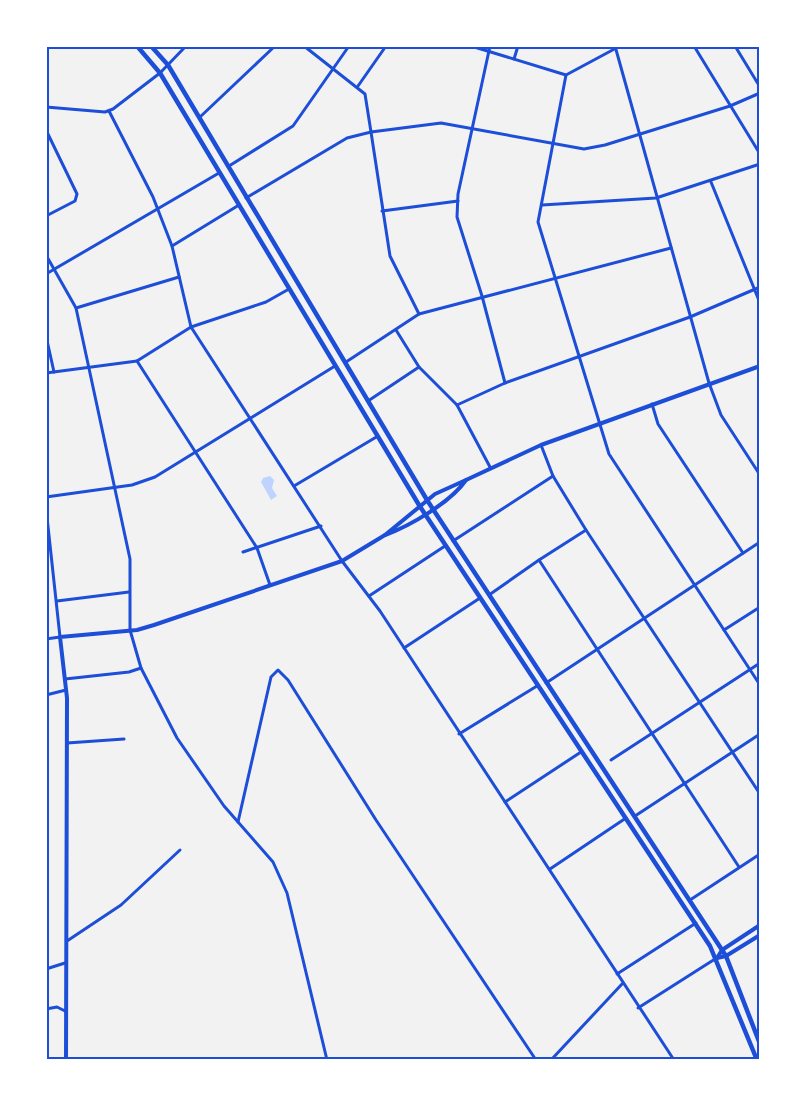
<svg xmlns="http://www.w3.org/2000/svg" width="806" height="1106" font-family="'PT Sans Narrow',sans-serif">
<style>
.water{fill:#bfd3fe}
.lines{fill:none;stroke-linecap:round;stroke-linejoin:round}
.minor{stroke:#1d4ed8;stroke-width:3}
.tertiary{stroke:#1d4ed8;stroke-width:4}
.primary{stroke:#1d4ed8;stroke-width:4.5}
.neatline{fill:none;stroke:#1d4ed8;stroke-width:2}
</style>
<rect width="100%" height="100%" fill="#f2f2f2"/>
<polygon class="water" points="270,476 274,480 272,488 277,496 271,500 261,482 263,478"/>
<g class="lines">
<g class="minor">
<polyline points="304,46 365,94 371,132 441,123 584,149 605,145 730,106 760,93"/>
<polyline points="471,46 566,75 620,46"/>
<polyline points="490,46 458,194 457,217 482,296 505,383"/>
<polyline points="615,46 709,383 721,415 760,475"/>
<polyline points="694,46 760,154"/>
<polyline points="735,46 760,87"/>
<polyline points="514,59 518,46"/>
<polyline points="566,75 538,222 609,454 760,685"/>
<polyline points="358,86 386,46"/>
<polyline points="46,107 105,112 113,109 160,73 186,46"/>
<polyline points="109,111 153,197 172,246 191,327 266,302 289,289"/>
<polyline points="200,117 275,46"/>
<polyline points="46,130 77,194 75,201 46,216"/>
<polyline points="229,166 293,126 349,46"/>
<polyline points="711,182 760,303"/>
<polyline points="246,198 347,138 371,132 390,256 419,314"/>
<polyline points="542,205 656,198 760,164"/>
<polyline points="382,211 458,201"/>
<polyline points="172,246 239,205"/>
<polyline points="46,255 76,308 130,559 130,630 141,668 177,738 224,806 273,862 287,893 327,1060"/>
<polyline points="46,274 219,173"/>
<polyline points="76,308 179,277"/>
<polyline points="396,330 419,367 457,405 490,467"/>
<polyline points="46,336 54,372"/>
<polyline points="346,362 419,314 671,248"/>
<polyline points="46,373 137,361"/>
<polyline points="368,401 419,367"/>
<polyline points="652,404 658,424 743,553"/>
<polyline points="457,405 505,383 690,317 760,287"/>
<polyline points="541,445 553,476 586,530 760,794"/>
<polyline points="294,486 378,436"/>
<polyline points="46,497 132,485 155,477 335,366"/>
<polyline points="46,508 60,637 46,639"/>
<polyline points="453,541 553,476"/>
<polyline points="243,552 321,526"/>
<polyline points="539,560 586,530"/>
<polyline points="270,585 257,548 137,361 191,327 342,561 380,611 674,1060"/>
<polyline points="489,595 539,560 739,867"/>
<polyline points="369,596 445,546"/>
<polyline points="57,601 129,592"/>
<polyline points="724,630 760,607"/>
<polyline points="404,648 480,598"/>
<polyline points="65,679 129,672 141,668"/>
<polyline points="546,683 760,542"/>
<polyline points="46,695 66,690"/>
<polyline points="459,734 537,686"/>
<polyline points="67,743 124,739"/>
<polyline points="611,760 760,663"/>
<polyline points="505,802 581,752"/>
<polyline points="635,816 760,734"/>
<polyline points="238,822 271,677 278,670 288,680 376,820 536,1060"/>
<polyline points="550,869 626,818"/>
<polyline points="690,900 760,854"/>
<polyline points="67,941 121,905 180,850"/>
<polyline points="46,969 65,963"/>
<polyline points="617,974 696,923"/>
<polyline points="638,1008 715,959"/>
<polyline points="46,1009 57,1007 65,1011"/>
<polyline points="551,1060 622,984"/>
</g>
<g class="tertiary">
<polyline points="466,480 541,445 760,366"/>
<path d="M466,480C451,502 410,526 385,535L435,494Z"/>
<polyline points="717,958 722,950 760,925"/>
<polyline points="717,958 726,956 760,935"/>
<polyline points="66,1060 67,698 60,637 137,630 154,625 342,561 385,535"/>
</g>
<g class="primary">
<polyline points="137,46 160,73 419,505 710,946 757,1060"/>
<polyline points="151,46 168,65 427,500 726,956 760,1044"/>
</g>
</g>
<rect width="806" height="1106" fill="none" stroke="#ffffff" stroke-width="96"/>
<rect x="48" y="48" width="710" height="1010" class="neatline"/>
</svg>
